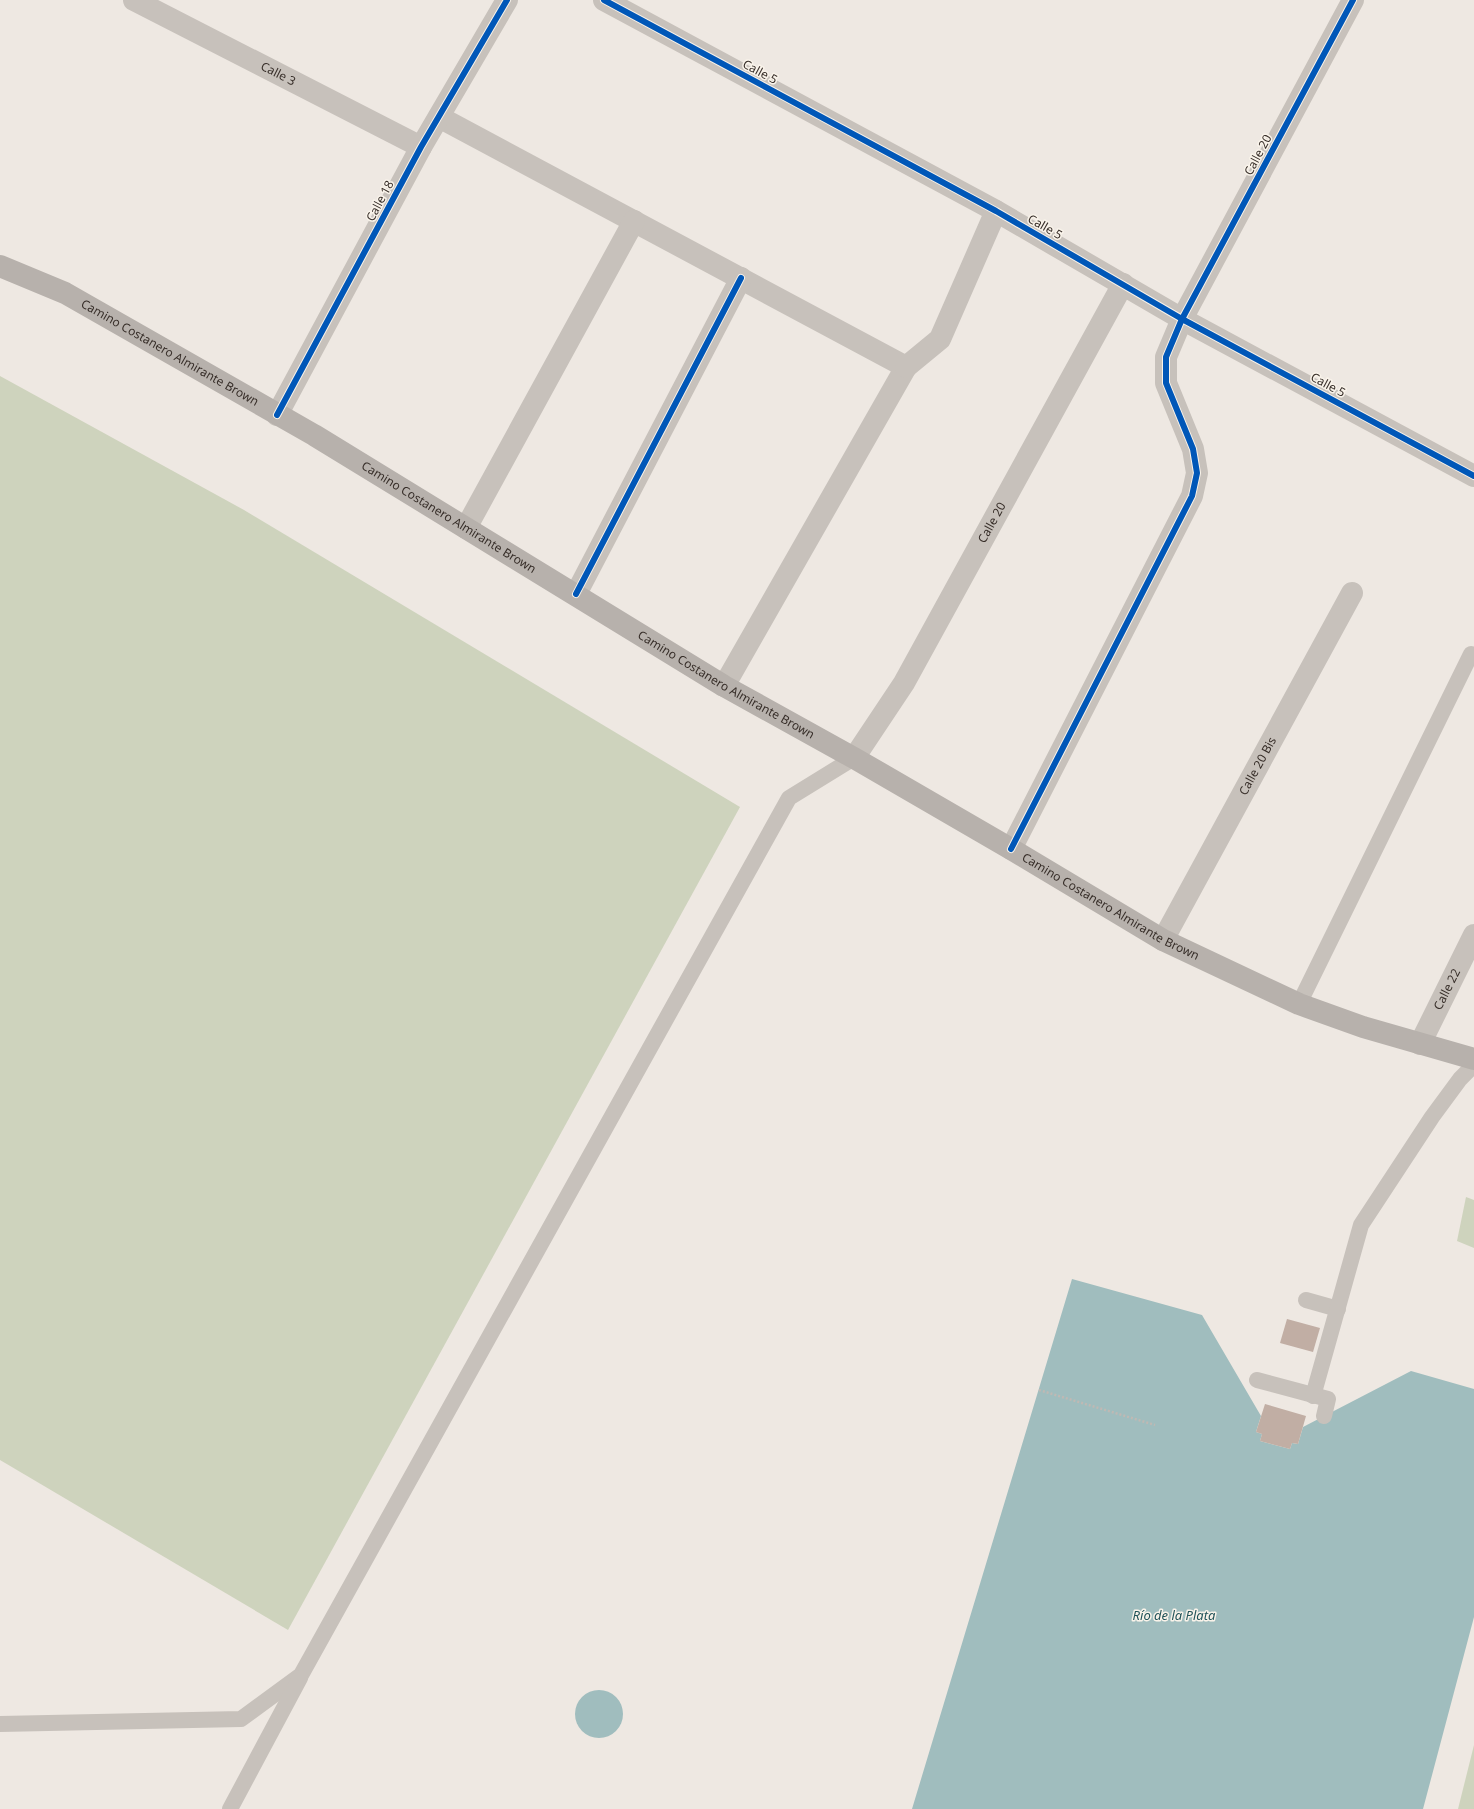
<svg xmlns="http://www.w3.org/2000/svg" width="1474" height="1809" font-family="'Noto Sans',sans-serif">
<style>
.green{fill:#ced3bd}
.water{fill:#a0bdbe}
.building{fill:#c1aea4}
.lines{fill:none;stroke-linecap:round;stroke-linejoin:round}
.path{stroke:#bfb9b4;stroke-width:2.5;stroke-dasharray:2 2;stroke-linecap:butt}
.lane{stroke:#c7c1bb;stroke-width:16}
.street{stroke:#c7c1bb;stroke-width:22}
.secondary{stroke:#b7b1ac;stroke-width:22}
.cycleway-casing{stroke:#f9f3ea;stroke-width:8}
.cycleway{stroke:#0057b8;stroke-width:6}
.labels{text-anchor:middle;stroke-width:3;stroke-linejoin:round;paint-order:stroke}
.street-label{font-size:12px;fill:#372e29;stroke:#f9f3ea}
.water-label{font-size:13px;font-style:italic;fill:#205258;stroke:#f9f3ea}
</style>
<rect width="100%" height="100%" fill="#eee8e2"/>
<g class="green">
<polygon points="0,376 244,510 740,807 288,1630 0,1460"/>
<polygon points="1466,1197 1474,1200 1474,1248 1457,1241"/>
<polygon points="1474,1745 1474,1809 1458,1809"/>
</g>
<g class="water">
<polygon points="1072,1279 1202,1315 1261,1416 1256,1432 1262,1434 1260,1441 1290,1449 1292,1443 1298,1444 1303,1427 1411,1371 1474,1389 1474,1617 1423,1809 912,1809"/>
<circle cx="599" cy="1714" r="24"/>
</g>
<g class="building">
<polygon points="1287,1319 1320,1328 1313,1352 1280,1343"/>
<polygon points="1265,1404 1306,1416 1298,1444 1292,1443 1290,1449 1260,1441 1262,1434 1256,1432"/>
</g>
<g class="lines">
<polyline class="path" points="1039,1390 1155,1425"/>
<g class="lane">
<polyline points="1299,1004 1471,654"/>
<polyline points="1306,1300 1338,1309"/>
<polyline points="1257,1380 1328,1399 1324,1416"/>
<polyline points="1313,1396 1361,1225 1432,1117 1460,1079 1474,1065"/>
<polyline points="0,1724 241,1719 301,1675 789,798 854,758"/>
<polyline points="230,1809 300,1678"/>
</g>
<g class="street">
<path id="s1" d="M134,0L421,147"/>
<polyline points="604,0 996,211 1182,319 1474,476"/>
<polyline points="439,117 906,367 724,686"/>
<polyline points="906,367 940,339 996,211"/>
<polyline points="277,415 421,147 507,0"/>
<polyline points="466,528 634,221"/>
<polyline points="576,594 741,278"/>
<path id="s2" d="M854,758L904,683L1123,284"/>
<polyline points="1011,849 1192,496 1197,473 1193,449 1166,383 1166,357 1182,319 1353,0"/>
<path id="s3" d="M1163,940L1352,593"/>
<path id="s4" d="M1420,1044L1474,935"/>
</g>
<path class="secondary" id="s5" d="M0,266L65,293L314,435L724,686L854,758L1011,849L1163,940L1299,1004L1363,1027L1474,1059"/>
<defs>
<g id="cycleway">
<polyline points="604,0 996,211 1182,319 1474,476"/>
<polyline points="277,415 421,147 507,0"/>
<polyline points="576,594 741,278"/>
<polyline points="1011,849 1192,496 1197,473 1193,449 1166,383 1166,357 1182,319 1353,0"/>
</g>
</defs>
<use href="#cycleway" class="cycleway-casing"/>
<use href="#cycleway" class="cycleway"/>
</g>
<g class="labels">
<g class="street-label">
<text transform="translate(760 72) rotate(28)" y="4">Calle 5</text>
<text dy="4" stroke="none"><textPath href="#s1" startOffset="162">Calle 3</textPath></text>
<text transform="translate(1258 155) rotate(-62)" y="4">Calle 20</text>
<text transform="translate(380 201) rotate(-62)" y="4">Calle 18</text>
<text transform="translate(1045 227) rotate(30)" y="4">Calle 5</text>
<text dy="4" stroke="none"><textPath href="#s5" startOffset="191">Camino Costanero Almirante Brown</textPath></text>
<text transform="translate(1328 385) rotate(28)" y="4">Calle 5</text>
<text dy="4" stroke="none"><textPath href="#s5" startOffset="515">Camino Costanero Almirante Brown</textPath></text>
<text dy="4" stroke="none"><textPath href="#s2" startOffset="273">Calle 20</textPath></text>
<text dy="4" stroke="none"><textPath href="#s5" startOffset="839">Camino Costanero Almirante Brown</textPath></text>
<text dy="4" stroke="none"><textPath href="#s3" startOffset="198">Calle 20 Bis</textPath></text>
<text dy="4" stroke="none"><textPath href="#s5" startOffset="1283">Camino Costanero Almirante Brown</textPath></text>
<text dy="4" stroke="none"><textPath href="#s4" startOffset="61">Calle 22</textPath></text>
</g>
<g class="water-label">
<text x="1174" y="1620">Río de la Plata</text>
</g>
</g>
</svg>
